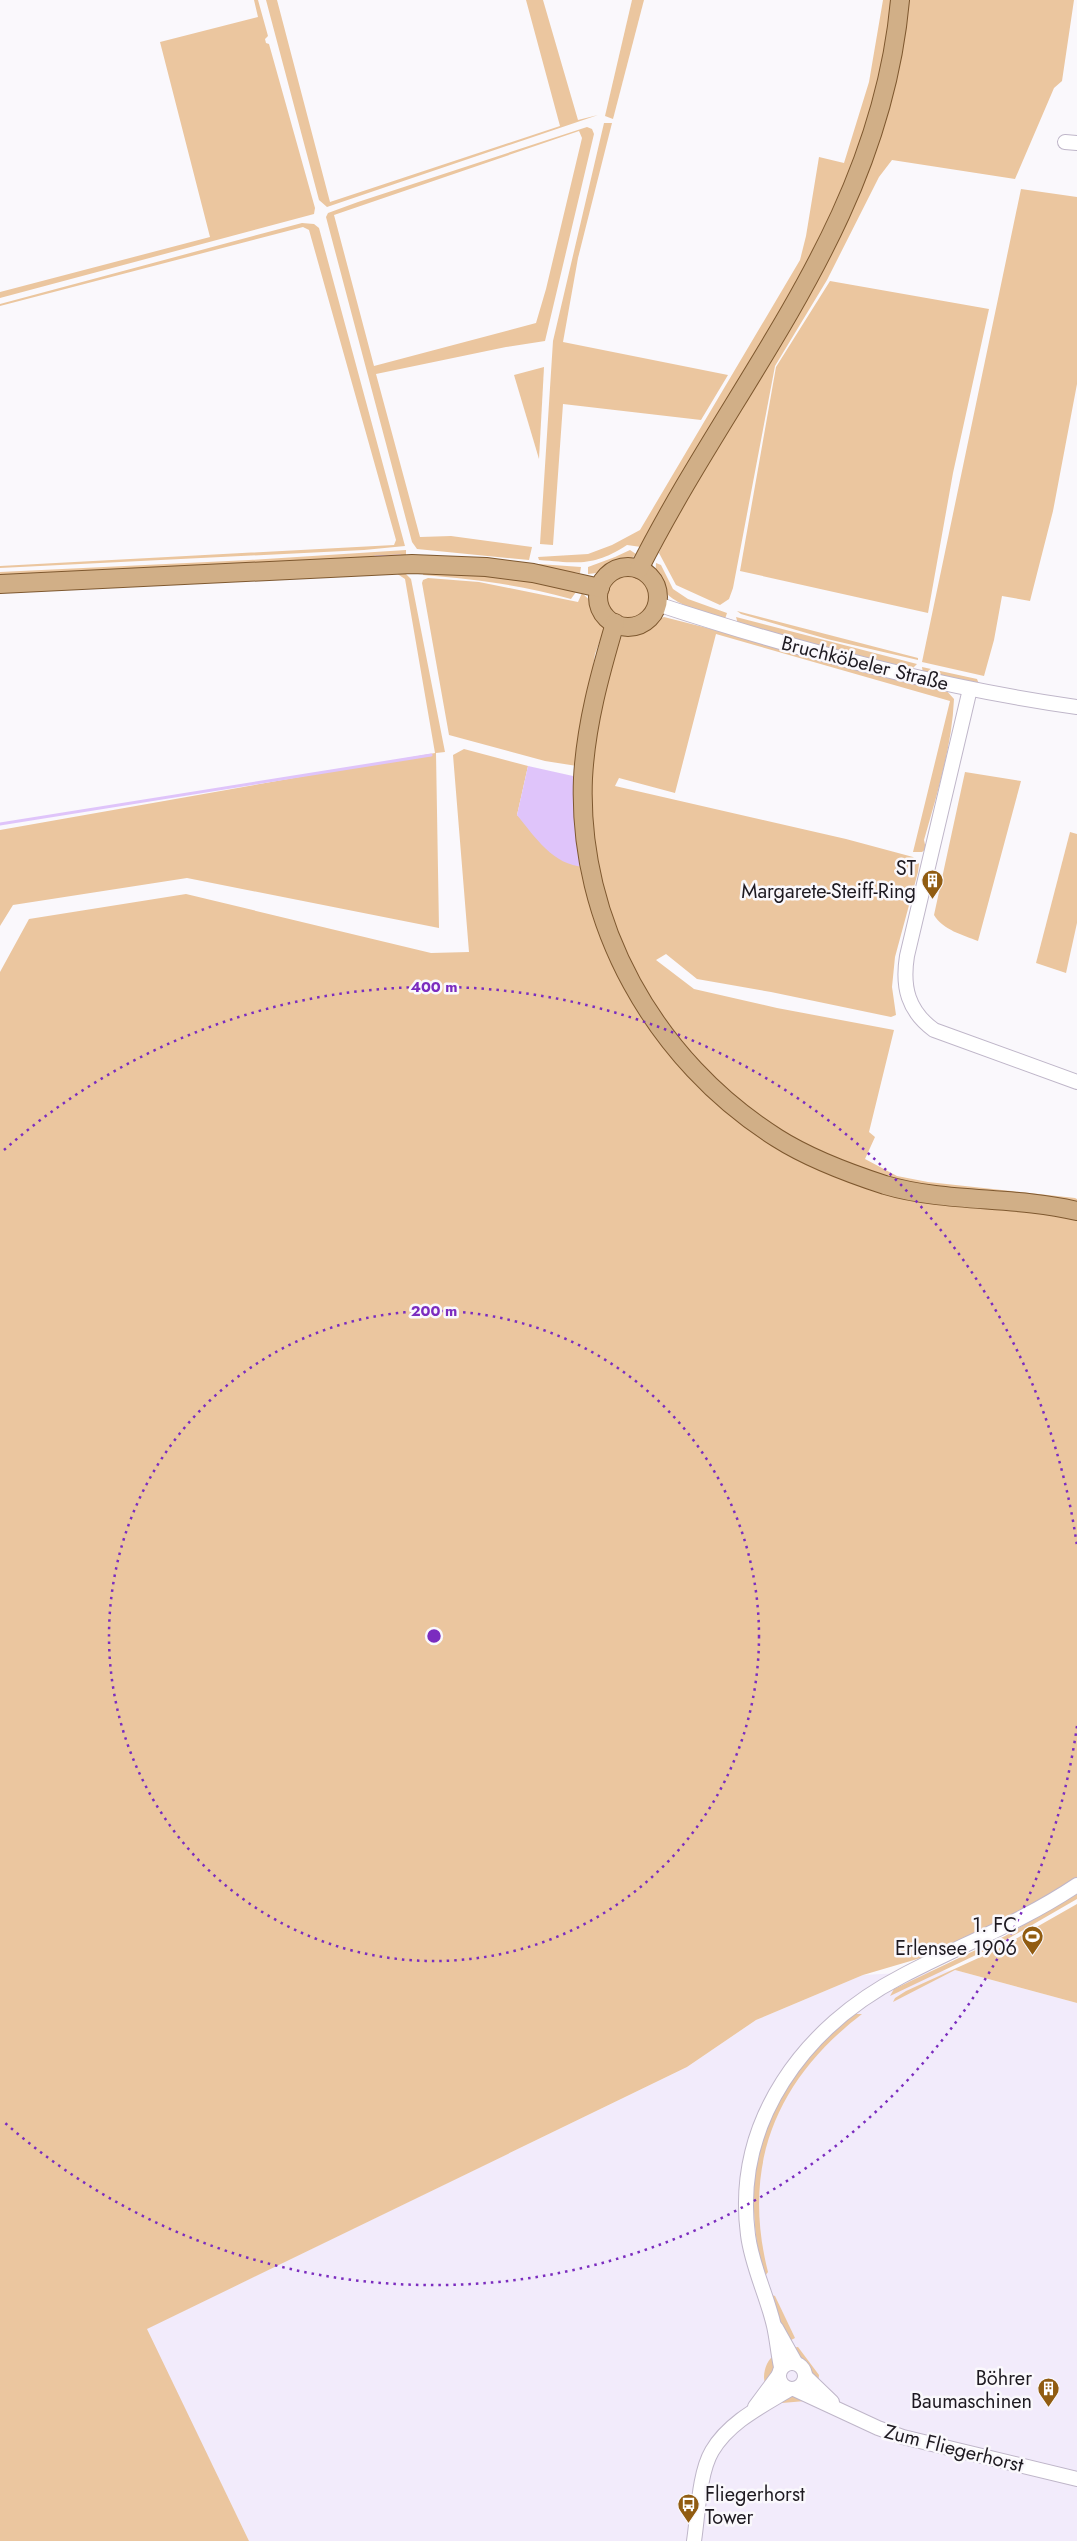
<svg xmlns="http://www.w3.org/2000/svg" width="1077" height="2541" font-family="Jost,sans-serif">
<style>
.built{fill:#f2ebfb}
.green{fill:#ebc69f;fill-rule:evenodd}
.water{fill:#dfc4fa}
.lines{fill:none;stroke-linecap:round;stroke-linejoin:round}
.stream{stroke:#dfc4fa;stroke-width:3}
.minor-casing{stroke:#bfb6c9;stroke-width:16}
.major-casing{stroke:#7e582f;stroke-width:20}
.minor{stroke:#fff;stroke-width:14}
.major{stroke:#d1af87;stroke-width:18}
.ring{fill:none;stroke:#7b2cbf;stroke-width:2.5;stroke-dasharray:2.5 5}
.labels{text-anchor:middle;stroke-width:5;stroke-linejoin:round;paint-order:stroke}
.street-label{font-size:20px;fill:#1e1a21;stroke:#faf8fc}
.poi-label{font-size:20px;fill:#1e1a21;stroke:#faf8fc;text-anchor:end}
.centre{fill:#7b2cbf;stroke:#faf8fc;stroke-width:2.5}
.ring-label{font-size:15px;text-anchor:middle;font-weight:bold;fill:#7b2cbf;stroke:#faf8fc;stroke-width:5;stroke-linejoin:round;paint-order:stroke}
</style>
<rect width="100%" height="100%" fill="#faf8fc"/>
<polygon class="built" points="955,1970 1077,2003 1077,2541 249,2541 146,2329 687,2067 756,2020 863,1975"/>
<g class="green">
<polygon points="254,0 258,0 268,36 265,39 266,43 269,44 315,208 314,214 0,298 0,292 210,237 160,42 258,17"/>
<polygon points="266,0 277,0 330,202 560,126 526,0 543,0 578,120 598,115 327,207 319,200"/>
<polygon points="632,0 644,0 613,119 605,116"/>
<path d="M883,0H894L881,83L838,211L717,421L641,547L627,545C593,567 578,563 539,560L538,557L588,554L612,545L640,530L800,260L806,236L819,157L844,163L869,82Z"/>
<polygon points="904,0 1074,0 1062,81 1054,88 1015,179 892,160 879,177 827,280 775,366 733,588 729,599 720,605 676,585 659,553 678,507 850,210"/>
<polygon points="604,123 612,123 578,258 563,342 728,375 701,420 563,404 553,545 540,544 553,341"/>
<path d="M587,127L592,129L594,134L545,341L506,347L376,374L420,537L451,536L532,547L529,560L417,549L412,542L326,217L328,213L358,202ZM579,131L582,138L546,289L536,323L374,366L334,215Z"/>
<polygon points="1021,189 1077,197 1077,384 1053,511 1030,601 1002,596 994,640 984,676 922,662"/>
<polygon points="302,223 314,224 319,228 405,546 364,550 0,568 0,566 394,545 396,540 309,230 303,227 0,306 0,304"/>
<polygon points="830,281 989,309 953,473 928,613 740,571 776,367"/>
<polygon points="544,367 539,459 514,375"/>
<polygon points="406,550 406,556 402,558 0,578 0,572 249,560"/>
<path d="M630,550L636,554C630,563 599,574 588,574V567L615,557Z"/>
<path d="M656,563L661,565L673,589L688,599L727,613L725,619C696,609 652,602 656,563Z"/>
<polygon points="539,564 581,567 580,573 540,569"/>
<polygon points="400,568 411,579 445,752 436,753 439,928 187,878 13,905 0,926 0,830 435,753 405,579 396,573"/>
<path d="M424,571L508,574L576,592L571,599C520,585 476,579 423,575Z"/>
<circle cx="628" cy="596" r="24"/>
<polygon points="428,578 479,582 578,602 582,593 596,606 603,624 603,632 595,654 577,766 545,761 449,735 422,583 423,580"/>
<polygon points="737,611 918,658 918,660 827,639 741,614"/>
<path d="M664,617L945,689L954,699C952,747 937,794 924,840L926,849L922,852H913L950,701L716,634L675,793L619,778L615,786L846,839L913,857L919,864L918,872L895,957L892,987L896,1015L891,1017L771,992L697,979L666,954L656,960L694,989L777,1008L894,1030L869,1132L875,1137L865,1159L897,1176L928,1182L1075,1198L1077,1199V1205L895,1182L832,1159L785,1135L713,1082L659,1018L619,947L596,866L590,816V778L600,697L619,638L635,629Z"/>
<polygon points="736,617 917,664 911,670 738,624"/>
<polygon points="922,667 977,679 979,684 923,674"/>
<polygon points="464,749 528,766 517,815 584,867 596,912 682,1065 822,1168 1077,1218 1077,1877 1033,1906 931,1955 863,1975 756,2020 687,2067 147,2329 249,2541 0,2541 0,972 29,919 186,894 431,953 469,952 453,755"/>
<path d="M965,772L1021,781L978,941C963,935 943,930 934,915Z"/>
<polygon points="1070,832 1077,834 1077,923 1066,973 1036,963"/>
<polygon points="1077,1894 1077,1899 999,1944 890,1996 894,1989 1005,1936"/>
<polygon points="1077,1904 1077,2003 955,1970 893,2002 895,1998 906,1991 996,1950"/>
<path d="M853,2014H862C776,2080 741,2165 768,2272L765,2276L762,2272C743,2180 755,2116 818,2044C828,2033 842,2023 853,2014Z"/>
<polygon points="772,2295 775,2296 795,2338 789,2341 770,2297"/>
<polygon points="798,2347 819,2375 818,2383 792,2348"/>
<path d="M775,2355C775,2368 774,2375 766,2385C761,2377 766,2359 775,2355Z"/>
<polygon points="788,2394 805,2401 782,2403 778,2399"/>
</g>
<path class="water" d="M528,766L573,776L574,808L584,867C553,865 535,837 517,815Z"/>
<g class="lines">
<g class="stream">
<polyline points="375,557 400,556"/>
<polyline points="0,824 431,755"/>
</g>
<defs>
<g id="minor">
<polyline points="1065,142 1077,143"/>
<path d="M657,604C794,649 934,687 1077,707"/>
<path d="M970,689L907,956C902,987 908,1011 934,1030L1077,1082"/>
<polyline points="776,2328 795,2362"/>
<circle cx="792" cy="2376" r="13"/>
<path d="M781,2367C778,2353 777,2339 774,2326C767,2295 752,2267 748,2235C733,2121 805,2026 902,1976C961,1945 1022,1922 1077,1885"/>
<polyline points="805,2376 832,2402"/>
<polyline points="794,2389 878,2428 903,2437 1077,2479"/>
<polyline points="755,2407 778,2376"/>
<path d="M694,2541C698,2515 699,2473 712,2451C729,2422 762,2406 790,2389"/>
</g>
<g id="major">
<circle cx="628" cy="597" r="30"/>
<path d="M639,569C736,377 880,224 900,0"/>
<polyline points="0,584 412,564 486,567 533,573 600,588"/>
<path d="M615,623C600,674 586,724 583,778C577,923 655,1061 777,1138C810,1159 848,1173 885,1185C946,1203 1014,1196 1077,1211"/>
</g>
</defs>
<use href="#minor" class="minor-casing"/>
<use href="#major" class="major-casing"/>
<use href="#minor" class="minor"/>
<use href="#major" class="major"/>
</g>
<g class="ring">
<circle cx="434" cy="1636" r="325"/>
<path d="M1077 1726A649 649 0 0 1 4 2122M4 1150A649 649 0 0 1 1077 1546"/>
</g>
<defs>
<symbol id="building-pin" viewBox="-11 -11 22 30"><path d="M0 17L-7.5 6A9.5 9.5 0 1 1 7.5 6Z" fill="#915c11" stroke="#faf8fc"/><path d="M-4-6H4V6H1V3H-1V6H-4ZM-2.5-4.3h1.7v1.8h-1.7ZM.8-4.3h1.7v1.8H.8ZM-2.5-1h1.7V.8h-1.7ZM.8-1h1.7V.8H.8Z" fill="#fff"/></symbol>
<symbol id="stadium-pin" viewBox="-11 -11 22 30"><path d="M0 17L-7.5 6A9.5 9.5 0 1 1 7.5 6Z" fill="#915c11" stroke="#faf8fc"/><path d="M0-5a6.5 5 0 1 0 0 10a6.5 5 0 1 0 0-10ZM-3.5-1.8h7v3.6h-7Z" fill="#fff"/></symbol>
<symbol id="bus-pin" viewBox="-11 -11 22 30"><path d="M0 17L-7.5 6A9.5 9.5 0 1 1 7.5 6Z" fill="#915c11" stroke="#faf8fc"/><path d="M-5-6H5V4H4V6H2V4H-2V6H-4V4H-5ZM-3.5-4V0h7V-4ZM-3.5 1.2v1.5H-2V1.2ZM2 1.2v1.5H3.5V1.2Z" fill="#fff"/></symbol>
</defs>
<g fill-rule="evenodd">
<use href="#building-pin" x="920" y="868" width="25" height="34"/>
<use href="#stadium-pin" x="1020" y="1924" width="25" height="34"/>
<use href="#building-pin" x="1036" y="2376" width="25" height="34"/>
<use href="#bus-pin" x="676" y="2492" width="25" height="34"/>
</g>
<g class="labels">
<g class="street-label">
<text transform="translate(865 663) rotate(14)" y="7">Bruchköbeler Straße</text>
<text transform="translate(954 2448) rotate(14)" y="7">Zum Fliegerhorst</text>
</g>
<g class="poi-label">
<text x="916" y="875">ST<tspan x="916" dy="23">Margarete-Steiff-Ring</tspan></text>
<text x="1017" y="1932">1. FC<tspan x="1017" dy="23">Erlensee 1906</tspan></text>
<text x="1032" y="2385">Böhrer<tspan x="1032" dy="23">Baumaschinen</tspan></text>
<text x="705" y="2501" text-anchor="start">Fliegerhorst<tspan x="705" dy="23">Tower</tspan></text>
</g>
</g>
<circle cx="434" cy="1636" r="8" class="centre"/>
<g class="ring-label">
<text x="434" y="992">400 m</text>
<text x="434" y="1316">200 m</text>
</g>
</svg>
